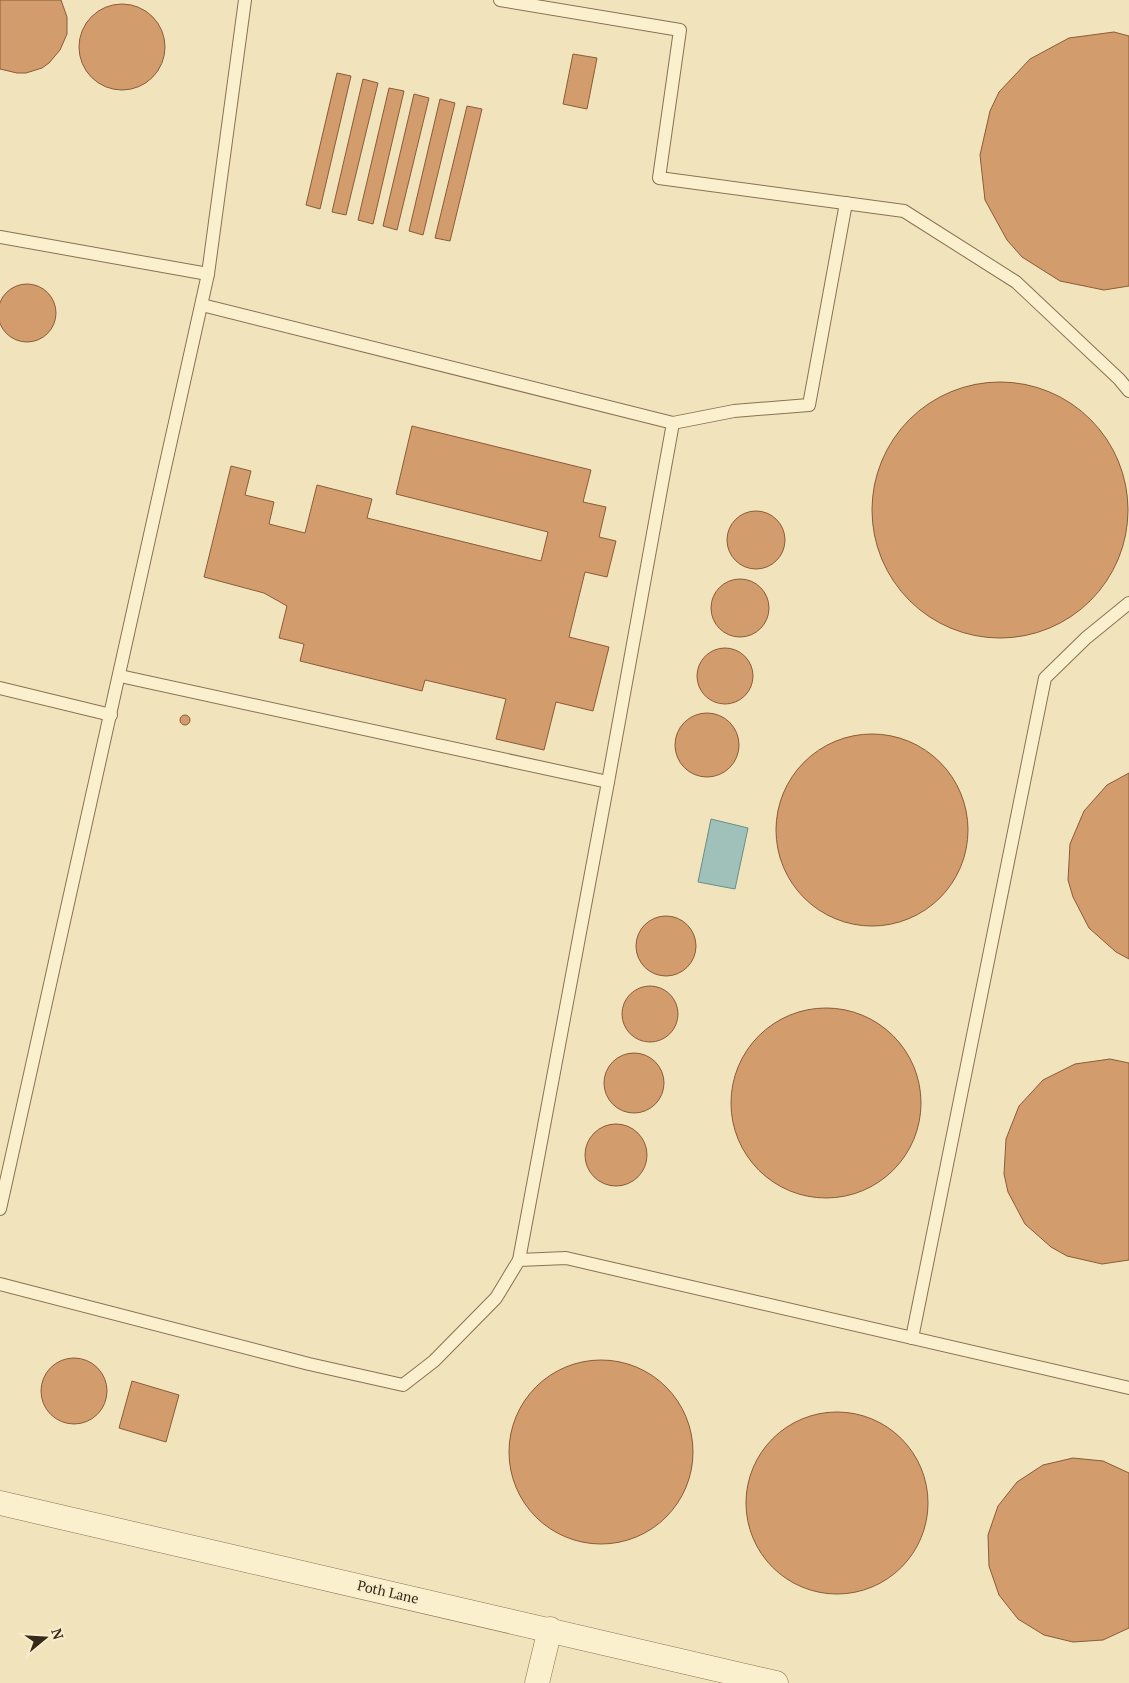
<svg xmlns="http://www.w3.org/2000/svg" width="1129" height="1683" font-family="'PT Serif',serif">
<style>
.water{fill:#a0c1b9;stroke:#678f87}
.building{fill:#d29c6d;stroke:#8a5c38}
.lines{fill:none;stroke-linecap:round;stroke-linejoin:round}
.service-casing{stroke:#897254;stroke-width:14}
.minor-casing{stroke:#897254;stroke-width:25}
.service{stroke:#fbf0ce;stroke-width:12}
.minor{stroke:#fbf0ce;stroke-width:24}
.labels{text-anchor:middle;stroke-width:4;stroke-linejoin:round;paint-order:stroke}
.street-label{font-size:14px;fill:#37291a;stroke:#f8edcb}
</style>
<rect width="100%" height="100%" fill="#f1e3bb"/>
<polygon class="water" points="711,819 748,828 735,889 698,882"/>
<g class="building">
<polygon points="0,0 61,0 67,17 67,34 60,50 49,63 42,68 26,73 17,73 0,69"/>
<circle cx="122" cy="47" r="43"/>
<polygon points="1114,32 1129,36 1129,286 1104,290 1060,281 1022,257 1007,240 985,200 980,155 990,111 999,92 1030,59 1069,38"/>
<polygon points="573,54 597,58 587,109 563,104"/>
<polygon points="337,73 351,76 320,209 306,205"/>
<polygon points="363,79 378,83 346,215 332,212"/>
<polygon points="389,88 404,91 373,224 358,220"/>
<polygon points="414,94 429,98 397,230 383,226"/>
<polygon points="440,99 455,103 423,235 409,231"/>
<polygon points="467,106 482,109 450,241 435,238"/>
<circle cx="27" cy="313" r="29"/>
<circle cx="1000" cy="510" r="128"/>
<polygon points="412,426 591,470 583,502 606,507 599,537 616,541 607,577 585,572 569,637 609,647 593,711 556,702 544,750 496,739 506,699 425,680 422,691 300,661 304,644 279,638 287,606 264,593 204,577 231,466 251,471 245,495 274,502 269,524 305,533 317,485 372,499 367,518 541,561 548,532 396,494"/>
<circle cx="756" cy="540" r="29"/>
<circle cx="740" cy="608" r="29"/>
<circle cx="725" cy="676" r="28"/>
<circle cx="707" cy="745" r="32"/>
<circle cx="185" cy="720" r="5"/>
<circle cx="872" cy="830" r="96"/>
<polygon points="1129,773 1129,959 1116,952 1089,928 1073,897 1068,880 1070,844 1084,811 1107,785"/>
<circle cx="666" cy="946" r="30"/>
<circle cx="650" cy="1014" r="28"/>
<circle cx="826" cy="1103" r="95"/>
<circle cx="634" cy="1083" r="30"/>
<polygon points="1110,1059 1129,1063 1129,1260 1102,1264 1067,1256 1051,1247 1025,1224 1008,1192 1004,1174 1006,1139 1019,1106 1043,1080 1075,1064"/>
<circle cx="616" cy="1155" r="31"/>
<circle cx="74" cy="1391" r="33"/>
<circle cx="601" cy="1452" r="92"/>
<polygon points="132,1381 179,1395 166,1442 119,1428"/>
<circle cx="837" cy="1503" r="91"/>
<polygon points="1073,1458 1103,1461 1129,1473 1129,1628 1103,1640 1073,1642 1044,1635 1018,1619 999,1595 989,1566 988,1535 998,1506 1017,1482 1043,1465"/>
</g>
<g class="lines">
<defs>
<g id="service">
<polyline points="500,0 680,30 659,178 904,211 1016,282 1119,379 1129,391"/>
<polyline points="0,237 208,274 0,1209"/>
<polyline points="208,274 245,0"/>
<polyline points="202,305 673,423 608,782"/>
<polyline points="673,423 734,411 809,405 846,203"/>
<polyline points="120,676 608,782 519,1260"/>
<polyline points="0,688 111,715"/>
<polyline points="0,1284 309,1364 403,1385 434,1361 496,1298 519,1260 566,1258 1129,1388"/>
<polyline points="912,1338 1045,678 1086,638 1129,603"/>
</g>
<g id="minor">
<polyline points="0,1503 776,1683"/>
<polyline points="537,1683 550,1629"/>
</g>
</defs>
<use href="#service" class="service-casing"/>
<use href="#minor" class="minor-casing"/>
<use href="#service" class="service"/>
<use href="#minor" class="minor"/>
</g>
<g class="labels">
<g class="street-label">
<text transform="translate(388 1592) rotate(13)" y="5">Poth Lane</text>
</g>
</g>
<g transform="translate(45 1638) rotate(72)" stroke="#f8edcb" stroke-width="4" paint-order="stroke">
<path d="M0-4L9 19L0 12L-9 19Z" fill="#37291a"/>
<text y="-8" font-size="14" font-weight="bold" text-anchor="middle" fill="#37291a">N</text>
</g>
</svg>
